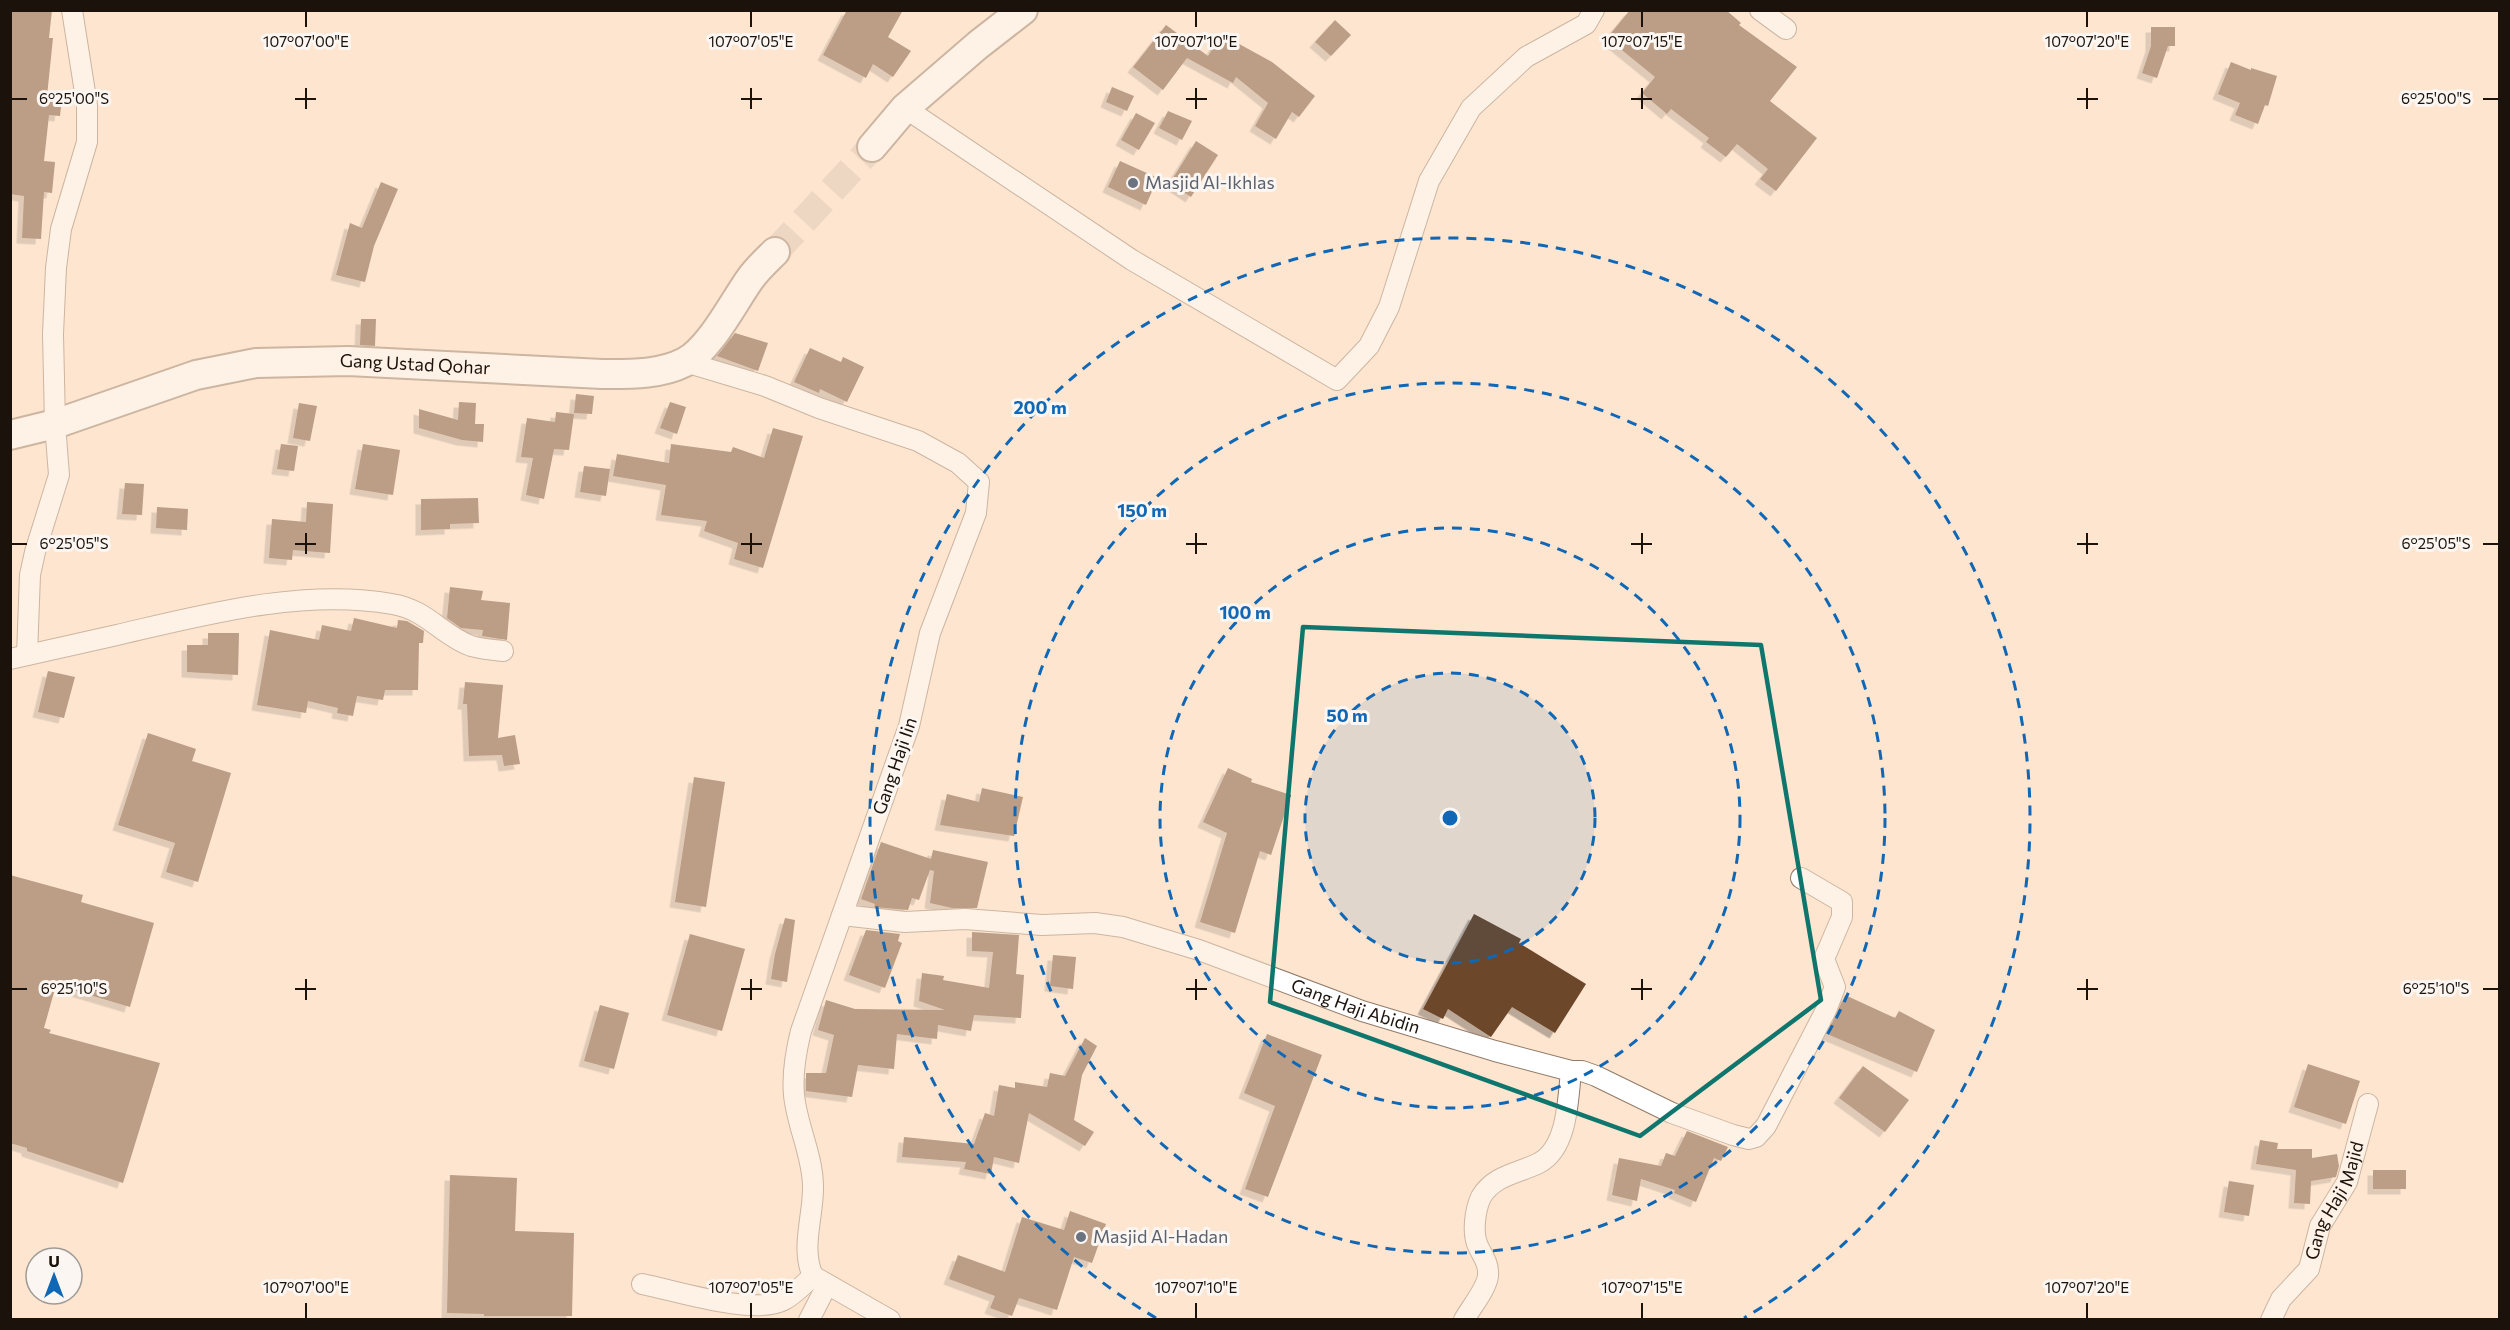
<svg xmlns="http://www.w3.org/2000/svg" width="2510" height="1330" font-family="Commissioner,sans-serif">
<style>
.building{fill:#6c462b;filter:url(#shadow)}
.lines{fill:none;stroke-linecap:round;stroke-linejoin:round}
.secondary-tunnel{stroke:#dcc5b2;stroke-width:28;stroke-dasharray:28 14;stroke-linecap:butt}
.street-casing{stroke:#917b68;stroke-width:22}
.secondary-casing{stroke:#917b68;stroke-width:32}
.street{stroke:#fff;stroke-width:20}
.secondary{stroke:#fff;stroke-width:28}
.marked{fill:none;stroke:#0f766e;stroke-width:4.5;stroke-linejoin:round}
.ticks{fill:none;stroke:#1b120b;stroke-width:2}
.ring{fill:none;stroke:#0f67b5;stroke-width:3;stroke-dasharray:10 8}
.worship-dot{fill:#6b7280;stroke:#fbf6f2;stroke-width:2}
.labels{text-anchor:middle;stroke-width:6;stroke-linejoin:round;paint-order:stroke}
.worship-label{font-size:18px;fill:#5b616d;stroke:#fbf6f2;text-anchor:start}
.street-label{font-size:18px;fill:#1b120b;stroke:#fbf6f2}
.ticks-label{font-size:15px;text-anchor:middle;fill:#1b120b;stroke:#fbf6f2;stroke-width:6;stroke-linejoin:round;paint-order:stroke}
.centre{fill:#0f67b5;stroke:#fbf6f2;stroke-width:3}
.ring-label{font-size:18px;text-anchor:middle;font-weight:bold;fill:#0f67b5;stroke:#fbf6f2;stroke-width:6;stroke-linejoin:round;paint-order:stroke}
</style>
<defs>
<filter id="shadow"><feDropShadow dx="-5.5" dy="5.5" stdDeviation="0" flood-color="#0004"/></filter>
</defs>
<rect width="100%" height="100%" fill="#fee5d0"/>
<g class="building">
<polygon points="10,10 52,10 49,38 53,38 47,96 62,98 60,116 49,115 44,161 55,162 52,193 44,192 41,239 22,238 24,196 10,194"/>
<polygon points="847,10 903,10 888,37 911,51 893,77 873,64 866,78 823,55"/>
<polygon points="1630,10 1726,10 1741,23 1739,25 1797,67 1770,101 1817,138 1776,191 1760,179 1768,169 1737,144 1726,157 1706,142 1709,138 1671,109 1667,114 1642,93 1655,77 1607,38"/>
<polygon points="1335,20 1351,35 1331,56 1315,42"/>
<polygon points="1166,25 1208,56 1221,34 1272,62 1315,96 1299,117 1292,112 1276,139 1255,126 1268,103 1236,77 1233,83 1187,58 1163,90 1133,67"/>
<polygon points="2151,27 2175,27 2175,46 2168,46 2157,78 2142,73 2151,46"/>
<polygon points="2231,62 2251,70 2251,68 2277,76 2268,106 2265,105 2258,124 2235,115 2240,103 2218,94"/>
<polygon points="1112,87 1134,96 1127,111 1106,102"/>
<polygon points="1168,111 1192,121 1182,140 1159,128"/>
<polygon points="1136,113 1155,123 1139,150 1121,140"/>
<polygon points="1196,141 1218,155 1191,197 1170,183"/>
<polygon points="1120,161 1158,178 1146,205 1108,187"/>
<polygon points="381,182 398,189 374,246 365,282 336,275 350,223 362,228"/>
<polygon points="361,319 376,319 375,346 360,345"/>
<polygon points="735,333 768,343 758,371 717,356"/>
<polygon points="810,348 841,362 843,357 864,367 847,402 820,389 819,393 794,382"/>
<polygon points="576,394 594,396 592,414 574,413"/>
<polygon points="459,402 476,403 475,424 484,424 483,442 462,440 419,428 419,409 458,420"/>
<polygon points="670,402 686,407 677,434 660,428"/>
<polygon points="299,403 317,406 310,441 293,438"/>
<polygon points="556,412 574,414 569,450 554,449 544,499 526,495 533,458 521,457 527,418 555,422"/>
<polygon points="773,428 803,436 763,568 734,559 738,543 704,531 707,521 661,515 666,485 613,476 617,454 669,463 671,444 731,452 733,447 764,458"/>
<polygon points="281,444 298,446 294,471 277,469"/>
<polygon points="363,444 400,450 393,495 355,489"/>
<polygon points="584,466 610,469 606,496 580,492"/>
<polygon points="125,483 144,484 142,515 122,514"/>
<polygon points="478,498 479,523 450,524 450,529 421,530 421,499"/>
<polygon points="307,502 333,504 330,553 293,550 292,560 269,558 272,519 306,522"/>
<polygon points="157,507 188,509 187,530 156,528"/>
<polygon points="450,587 483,591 481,600 510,603 507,640 482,636 483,630 461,628 447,618"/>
<polygon points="354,618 397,628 398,620 407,621 424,631 423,643 419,643 418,690 385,690 383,700 357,696 353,716 337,713 338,708 308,701 306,713 257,705 270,630 319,640 322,625 351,631"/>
<polygon points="208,633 239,633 238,675 187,672 187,645 208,645"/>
<polygon points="48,671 75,677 64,718 38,712"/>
<polygon points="465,682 503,685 498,738 515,735 520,764 504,766 502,755 469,756 467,704 463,704"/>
<polygon points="148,733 196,749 192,761 231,773 198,882 166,872 175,843 118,825"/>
<polygon points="1228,768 1252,779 1251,782 1291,795 1271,855 1260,851 1235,933 1200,922 1227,833 1203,822"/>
<polygon points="694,777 725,782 706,907 675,902"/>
<polygon points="982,788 1023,797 1014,836 940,825 947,794 979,802"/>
<polygon points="881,842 931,859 933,850 988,862 977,908 952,908 930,903 934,871 930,870 919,900 912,898 908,910 874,907 875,904 861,899"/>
<polygon points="10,875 83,895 81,902 154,923 130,1007 56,985 44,1028 51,1030 49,1033 160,1063 123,1183 27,1151 27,1148 10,1143"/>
<polygon points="1474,914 1521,939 1519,943 1586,984 1555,1033 1512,1007 1491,1037 1448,1009 1443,1019 1423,1009"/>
<polygon points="785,918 795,920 787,982 771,979 775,954"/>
<polygon points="866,930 900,934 898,941 902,943 885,988 849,975"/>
<polygon points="972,932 1019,935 1016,974 1024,975 1021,1018 974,1015 971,1031 938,1025 937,1039 897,1034 894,1069 858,1065 852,1097 806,1091 806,1073 826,1073 834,1035 818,1030 826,1000 855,1009 945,1010 919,1001 922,973 944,976 943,980 989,988 993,952 972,951"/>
<polygon points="690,934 745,949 722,1031 667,1015"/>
<polygon points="1053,955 1076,957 1073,989 1050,986"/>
<polygon points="1845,995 1895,1018 1899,1011 1935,1030 1917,1072 1827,1034"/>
<polygon points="600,1005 629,1013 614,1069 584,1061"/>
<polygon points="1267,1034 1322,1055 1268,1197 1245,1189 1275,1106 1244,1093"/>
<polygon points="1085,1038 1097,1046 1082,1075 1074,1120 1094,1132 1085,1146 1029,1113 1019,1163 994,1157 991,1174 964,1169 966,1162 902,1157 904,1137 974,1144 985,1113 994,1116 999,1085 1015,1088 1015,1082 1047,1087 1050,1073 1065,1076"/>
<polygon points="2308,1064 2360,1081 2346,1124 2294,1107"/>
<polygon points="1863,1066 1909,1100 1885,1132 1839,1098"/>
<polygon points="1687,1131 1728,1147 1721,1161 1714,1158 1696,1202 1674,1193 1675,1190 1641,1179 1637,1201 1612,1195 1619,1158 1661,1166 1666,1153 1675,1156"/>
<polygon points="2260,1140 2278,1143 2277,1149 2312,1149 2312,1158 2337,1154 2339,1166 2336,1177 2311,1181 2310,1204 2294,1203 2296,1170 2256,1164"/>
<rect x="2373" y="1170" width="33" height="19"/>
<polygon points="450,1175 517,1178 515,1231 574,1233 572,1316 484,1316 484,1314 447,1313"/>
<polygon points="2229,1181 2254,1185 2249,1216 2224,1212"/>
<polygon points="1070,1211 1106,1224 1092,1263 1074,1257 1057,1310 1019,1298 1012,1316 990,1308 995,1296 949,1279 958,1255 1005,1272 1022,1217 1064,1230"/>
</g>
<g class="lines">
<polyline class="secondary-tunnel" points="775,252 872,147"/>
<defs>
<g id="street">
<polyline points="1760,10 1786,29"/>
<polyline points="905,108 1132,260 1337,380 1369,346 1389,307 1429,181 1471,108 1526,57 1586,24 1594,10"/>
<path d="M685,362L765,386L819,408L918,441L958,463L979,482L976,513L930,633L909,726L801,1031C796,1051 792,1073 794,1095C797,1126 812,1153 813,1185C814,1215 800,1248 813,1276L890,1320"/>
<polyline points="27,655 30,575 35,552 59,475 55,424 53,334 56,268 61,229 87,142 87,105 72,10"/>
<path d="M10,659C46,651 82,643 117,635C203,615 303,588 392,604C428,610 441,635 471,646C481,649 492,650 503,651"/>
<path id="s1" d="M842,915L905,922L965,919L1042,925L1095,923L1123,927L1199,950L1362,1011L1495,1051L1571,1071C1568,1098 1568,1148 1539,1163C1519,1173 1494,1175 1481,1197C1475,1210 1472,1233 1478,1246C1483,1257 1489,1263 1488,1276C1486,1290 1471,1307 1464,1320"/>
<polyline points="1571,1071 1582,1071 1596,1076 1672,1113 1733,1135 1749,1139 1756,1137 1766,1126 1826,1010 1835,987 1824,959 1842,917 1842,902 1801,878"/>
<path d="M642,1284C677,1291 754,1316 784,1300C795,1294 804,1284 813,1276"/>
<polyline points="809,1320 827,1285"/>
<path id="s2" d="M2271,1320L2281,1299L2309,1269L2320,1226L2347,1182L2368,1104"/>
</g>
<g id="secondary">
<polyline points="872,147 905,108 978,45 1023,10"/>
<path id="s3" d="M10,435L55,424L196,375L256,363L348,361L602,374C629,374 660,375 685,362C710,349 733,303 750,279C757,269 767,260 775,252"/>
</g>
</defs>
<use href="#street" class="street-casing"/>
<use href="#secondary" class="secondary-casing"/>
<use href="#street" class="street"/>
<use href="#secondary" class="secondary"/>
</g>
<path d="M0 0H2510V1330H0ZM1303,627L1761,645L1821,1000L1640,1136L1270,1002Z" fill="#fee5d0" fill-opacity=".55" fill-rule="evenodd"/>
<path class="marked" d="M1303,627L1761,645L1821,1000L1640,1136L1270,1002Z"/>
<path class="ticks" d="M306,12V27M751,12V27M1196,12V27M1642,12V27M2087,12V27M306,88V109M751,88V109M1196,88V109M1642,88V109M2087,88V109M12,99H27M295,99H316M741,99H762M1186,99H1207M1631,99H1652M2077,99H2098M2483,99H2498M306,533V554M751,533V554M1196,533V554M1642,533V554M2087,533V554M12,544H27M295,544H316M741,544H762M1186,544H1207M1631,544H1652M2077,544H2098M2483,544H2498M306,979V1000M751,979V1000M1196,979V1000M1642,979V1000M2087,979V1000M12,989H27M295,989H316M741,989H762M1186,989H1207M1631,989H1652M2077,989H2098M2483,989H2498M306,1303V1318M751,1303V1318M1196,1303V1318M1642,1303V1318M2087,1303V1318"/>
<circle cx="1450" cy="818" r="145" fill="#0f67b5" fill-opacity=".12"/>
<g class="ring">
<circle cx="1450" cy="818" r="145"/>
<circle cx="1450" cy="818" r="290"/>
<circle cx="1450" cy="818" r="435"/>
<path d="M1156 1318A580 580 0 1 1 1744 1318"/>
</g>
<g class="worship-dot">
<circle cx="1133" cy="183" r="6"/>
<circle cx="1081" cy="1237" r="6"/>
</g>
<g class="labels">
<g class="worship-label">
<text x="1145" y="189">Masjid Al-Ikhlas</text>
<text x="1093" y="1243">Masjid Al-Hadan</text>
</g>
<g class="street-label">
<text dy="6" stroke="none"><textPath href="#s3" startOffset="416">Gang Ustad Qohar</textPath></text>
<text transform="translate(895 766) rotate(-71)" y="6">Gang Haji Iin</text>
<text dy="6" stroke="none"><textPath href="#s1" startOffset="528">Gang Haji Abidin</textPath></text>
<text dy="6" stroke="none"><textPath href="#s2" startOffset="138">Gang Haji Majid</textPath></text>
</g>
</g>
<g class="ticks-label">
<text x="306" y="47">107°07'00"E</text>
<text x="751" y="47">107°07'05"E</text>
<text x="1196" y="47">107°07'10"E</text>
<text x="1642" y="47">107°07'15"E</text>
<text x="2087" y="47">107°07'20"E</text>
<text x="74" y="104">6°25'00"S</text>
<text x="2436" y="104">6°25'00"S</text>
<text x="74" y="549">6°25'05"S</text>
<text x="2436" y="549">6°25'05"S</text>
<text x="74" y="994">6°25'10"S</text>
<text x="2436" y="994">6°25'10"S</text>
<text x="306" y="1293">107°07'00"E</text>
<text x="751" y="1293">107°07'05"E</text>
<text x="1196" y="1293">107°07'10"E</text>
<text x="1642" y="1293">107°07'15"E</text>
<text x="2087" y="1293">107°07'20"E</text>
</g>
<circle cx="1450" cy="818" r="9" class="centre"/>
<g class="ring-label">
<text x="1040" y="414">200 m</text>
<text x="1142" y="517">150 m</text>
<text x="1245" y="619">100 m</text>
<text x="1347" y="722">50 m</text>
</g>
<rect width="2510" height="1330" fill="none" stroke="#1b120b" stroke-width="24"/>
<g transform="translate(54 1276)"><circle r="28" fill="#fbf6f2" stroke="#a19b96" stroke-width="1.5"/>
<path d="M0-4.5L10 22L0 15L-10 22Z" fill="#0f67b5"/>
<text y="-9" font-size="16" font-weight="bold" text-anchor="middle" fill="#1b120b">U</text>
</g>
</svg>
